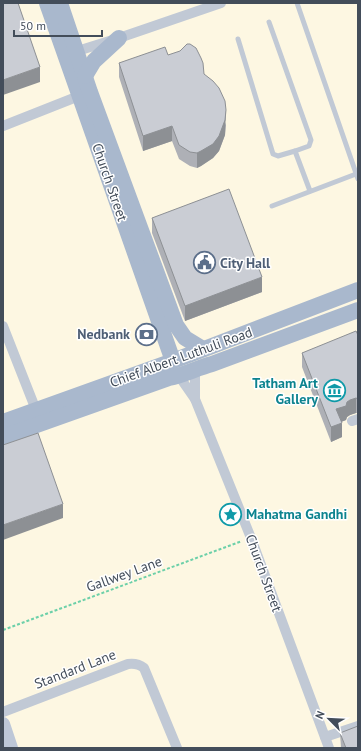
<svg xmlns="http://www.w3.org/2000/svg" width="361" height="751" font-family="'PT Sans',sans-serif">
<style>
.commercial{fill:#fdf7e2}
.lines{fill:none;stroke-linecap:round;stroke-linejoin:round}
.path{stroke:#6cd0a9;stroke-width:2;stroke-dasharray:3 2;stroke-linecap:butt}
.lane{stroke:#c1c9d5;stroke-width:5}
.street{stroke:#c1c9d5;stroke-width:10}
.secondary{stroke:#bdc7d7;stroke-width:14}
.primary{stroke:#a9b8cd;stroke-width:16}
.wall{fill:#aeb0b6}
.shaded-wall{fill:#8d9094}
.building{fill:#cacdd4;stroke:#8d9094}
.labels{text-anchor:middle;stroke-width:3;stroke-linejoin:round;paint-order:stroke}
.street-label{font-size:14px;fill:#434d5a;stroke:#fff}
.service-label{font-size:14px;font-weight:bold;fill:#4e5e75;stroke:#fff;text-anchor:start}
.culture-label{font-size:14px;font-weight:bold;fill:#0d838f;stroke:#fff;text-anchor:end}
</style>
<rect width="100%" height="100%" fill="#efeceb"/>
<rect class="commercial" x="3" y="3" width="355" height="745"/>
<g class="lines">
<polyline class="path" points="3,630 242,541"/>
<g class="lane">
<polyline points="297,3 358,179"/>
<polyline points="269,22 311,140 309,146 295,151"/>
<polyline points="238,39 273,154 278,156 295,151 310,191"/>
<polyline points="272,206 356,174"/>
</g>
<g class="street">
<polyline points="71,53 119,38 221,3"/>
<polyline points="3,126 84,94"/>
<polyline points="3,326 36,410"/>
<polyline points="179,376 195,399 251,538 329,748"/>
<polyline points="195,399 195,369"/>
<polyline points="352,421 358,419"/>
<path d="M3,712L128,664C135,663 139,664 144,668L177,748"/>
<polyline points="325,737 358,726"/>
</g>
<polyline class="secondary" points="3,724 11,748"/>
<g class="primary">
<polyline points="47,3 173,361"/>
<polyline points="60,3 90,92 176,325 185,338 203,349"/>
<polyline points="85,76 94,61 119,38"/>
<polyline points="3,422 173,361 358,290"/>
<path d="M3,437L169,378C184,375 197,368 212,364L358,310"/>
</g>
</g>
<g class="wall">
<polygon points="168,55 204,74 226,125 225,135 219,151 213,158 201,166 197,168 190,166 179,159 172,141 143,151 119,77 119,63"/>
<polygon points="152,218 262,292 185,321 152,233"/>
<polygon points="358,335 358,413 356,413 350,415 347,417 346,420 341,422 342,437 331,442 302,367 302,353"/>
<polygon points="340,733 358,748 341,748"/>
</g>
<g class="shaded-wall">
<polygon points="40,67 40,82 3,95 3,80"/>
<polygon points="226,110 225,135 219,151 213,158 201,166 197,168 197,153"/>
<polygon points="172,126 172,141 143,151 143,136"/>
<polygon points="262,277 262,292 185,321 185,306"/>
<polygon points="356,398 356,413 350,415 347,417 346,420 336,424 336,409 350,400"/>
<polygon points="342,423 342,437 331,442 331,427"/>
<polygon points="63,504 63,518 3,540 3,525"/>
</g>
<g class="building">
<polygon points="3,3 18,3 40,67 3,80"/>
<polygon points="187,44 190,44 196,48 201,58 203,63 204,74 213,81 219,88 225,101 226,110 225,120 219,136 213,144 201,151 197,153 190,152 179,145 172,126 143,136 119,63 165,47 168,55 180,51"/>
<polygon points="229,189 262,277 185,306 152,218"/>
<polygon points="356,331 358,335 358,399 356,398 350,400 347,402 346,406 336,409 342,423 331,427 302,353"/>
<polygon points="38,433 63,504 3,525 3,445"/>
<polygon points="358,726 358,748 346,748 340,733"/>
</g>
<defs>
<symbol id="civic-ring" viewBox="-11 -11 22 22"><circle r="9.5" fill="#fff" stroke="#5c6f8a" stroke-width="1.5"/><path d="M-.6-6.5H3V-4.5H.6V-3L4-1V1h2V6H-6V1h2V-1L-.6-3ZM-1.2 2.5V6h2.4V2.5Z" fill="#5c6f8a"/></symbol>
<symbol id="bank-ring" viewBox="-11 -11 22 22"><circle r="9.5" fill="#fff" stroke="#5c6f8a" stroke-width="1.5"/><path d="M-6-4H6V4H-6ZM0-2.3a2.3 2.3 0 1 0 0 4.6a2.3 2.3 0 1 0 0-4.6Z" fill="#5c6f8a"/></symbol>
<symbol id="museum-ring" viewBox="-11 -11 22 22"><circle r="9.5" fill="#fff" stroke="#0f9aa8" stroke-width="1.5"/><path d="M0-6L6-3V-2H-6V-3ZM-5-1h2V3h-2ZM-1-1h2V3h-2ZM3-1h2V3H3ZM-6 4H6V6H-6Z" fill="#0f9aa8"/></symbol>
<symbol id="sight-ring" viewBox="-11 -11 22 22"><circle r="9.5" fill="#fff" stroke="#0f9aa8" stroke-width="1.5"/><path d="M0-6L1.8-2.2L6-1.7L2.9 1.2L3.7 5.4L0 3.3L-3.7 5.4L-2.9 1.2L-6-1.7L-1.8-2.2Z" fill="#0f9aa8"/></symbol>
</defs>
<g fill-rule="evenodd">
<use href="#civic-ring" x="192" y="250" width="25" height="25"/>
<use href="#bank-ring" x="134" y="322" width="25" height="25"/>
<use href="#museum-ring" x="322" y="378" width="25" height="25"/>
<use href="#sight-ring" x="218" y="502" width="25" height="25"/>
</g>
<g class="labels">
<g class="street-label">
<text transform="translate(110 182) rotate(71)" y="5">Church Street</text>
<text transform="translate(181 357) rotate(-20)" y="5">Chief Albert Luthuli Road</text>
<text transform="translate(264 573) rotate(70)" y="5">Church Street</text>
<text transform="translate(124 574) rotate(-20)" y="5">Gallwey Lane</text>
<text transform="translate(75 669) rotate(-21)" y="5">Standard Lane</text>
</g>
<g class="service-label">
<text x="220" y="268">City Hall</text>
<text x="130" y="339" text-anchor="end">Nedbank</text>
</g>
<g class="culture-label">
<text x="318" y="388">Tatham Art<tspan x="318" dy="16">Gallery</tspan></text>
<text x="246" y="519" text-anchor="start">Mahatma Gandhi</text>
</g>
</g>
<rect width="361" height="751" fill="none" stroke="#434d5a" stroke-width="8"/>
<g transform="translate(329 719) rotate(294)" stroke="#ffffff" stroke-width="3" paint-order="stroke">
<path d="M0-3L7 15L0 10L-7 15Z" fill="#434d5a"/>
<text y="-6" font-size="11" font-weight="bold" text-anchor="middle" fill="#434d5a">N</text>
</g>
<path d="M14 30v6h88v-6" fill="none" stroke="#434d5a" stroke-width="2"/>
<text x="20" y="30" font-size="12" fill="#434d5a" stroke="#ffffff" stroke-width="3" paint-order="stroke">50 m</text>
</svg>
